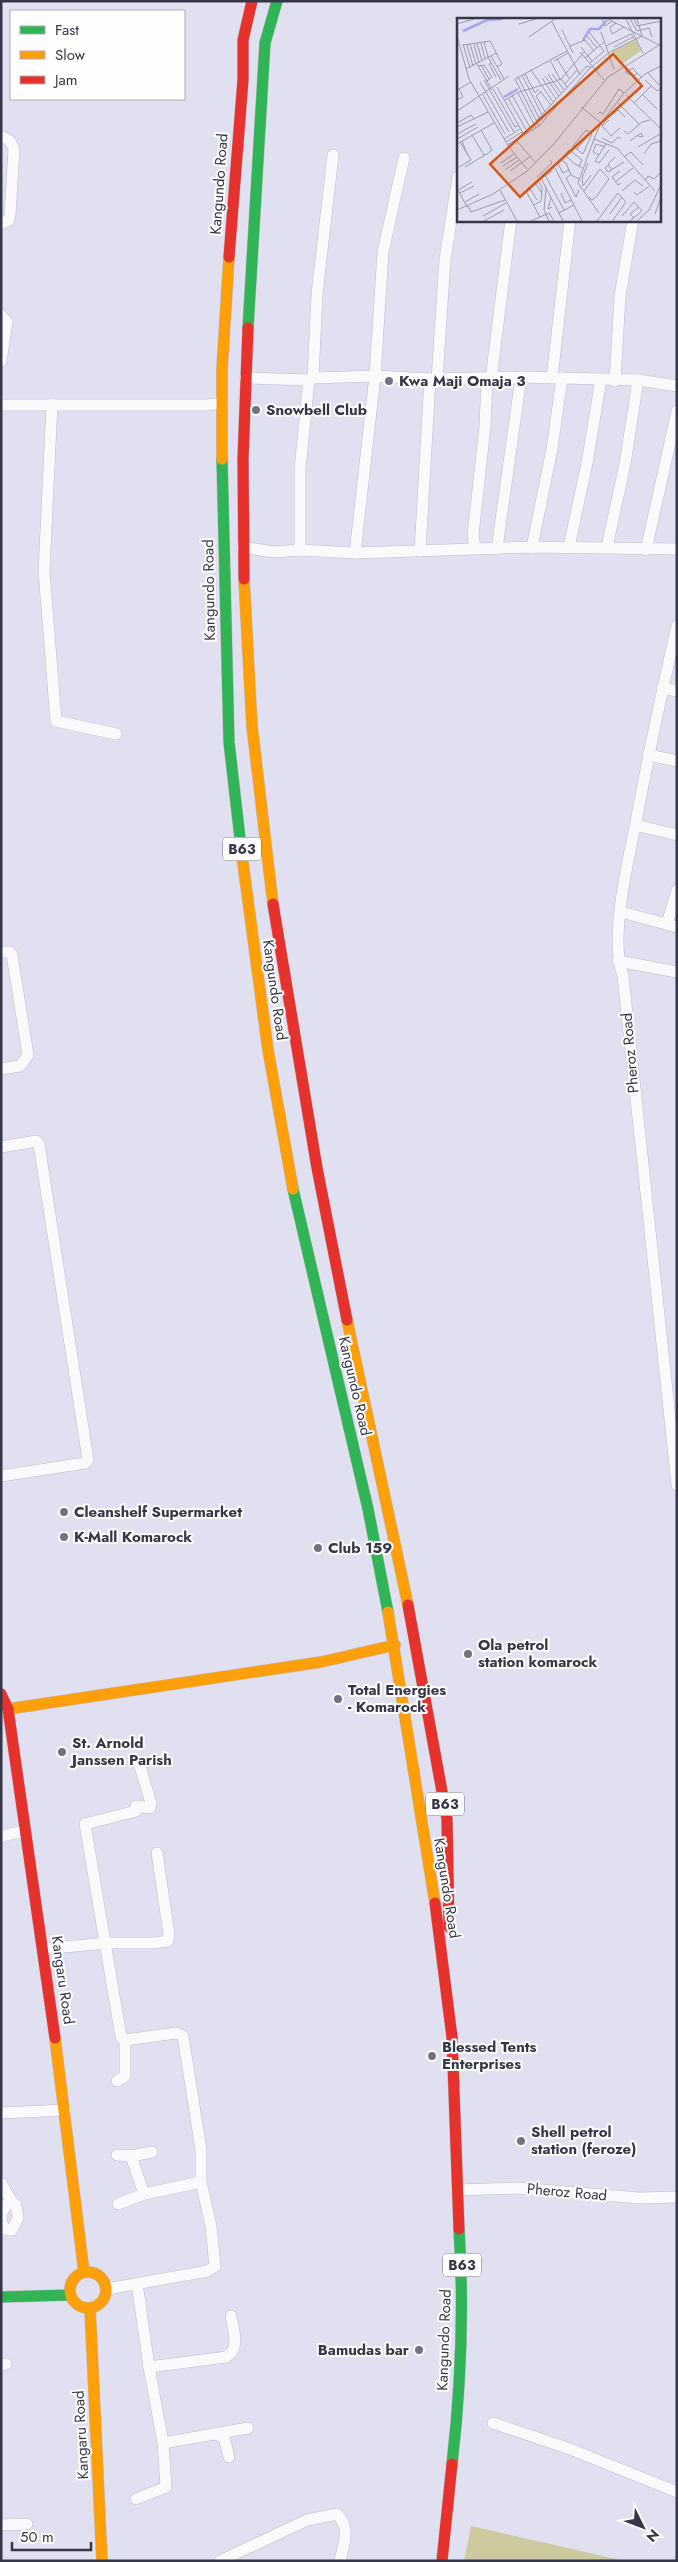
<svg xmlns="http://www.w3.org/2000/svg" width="678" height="2562" font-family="Jost,sans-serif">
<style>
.green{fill:#ceca9f}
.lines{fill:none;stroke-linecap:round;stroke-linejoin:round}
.street-casing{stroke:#bdbdce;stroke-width:12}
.fast-casing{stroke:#bdbdce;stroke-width:12}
.slow-casing{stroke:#bdbdce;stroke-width:12}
.jam-casing{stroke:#bdbdce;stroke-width:12}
.street{stroke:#fafafd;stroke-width:11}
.fast{stroke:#30b455;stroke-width:11}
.slow{stroke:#ff9f0a;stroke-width:11}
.jam{stroke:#e5322d;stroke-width:11}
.poi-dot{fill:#727284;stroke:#fefefe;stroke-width:2}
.labels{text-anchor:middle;stroke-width:4;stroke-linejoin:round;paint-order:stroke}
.shield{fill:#fefefe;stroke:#72727f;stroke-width:1}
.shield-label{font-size:14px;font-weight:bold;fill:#363649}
.street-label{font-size:15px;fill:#363649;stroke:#fefefe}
.poi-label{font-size:15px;font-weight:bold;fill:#363649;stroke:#fefefe;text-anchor:start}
.inset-river{fill:none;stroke:#a8a5f0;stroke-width:2.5}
.inset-road{fill:none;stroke:#9c9cae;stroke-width:1}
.view{fill:#d65612;fill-opacity:0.15;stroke:#d65612;stroke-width:2.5}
.inset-edge{fill:none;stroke:#363649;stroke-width:2.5}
</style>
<rect width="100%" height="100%" fill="#e0e0f1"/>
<polygon class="green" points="471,2526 625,2561 464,2561"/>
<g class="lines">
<defs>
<g id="street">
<polyline points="1,136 10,141 14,149 10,215 9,220 1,223"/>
<polyline points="1,315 7,322 1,361"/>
<polyline points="245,378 309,380 313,378 375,376 430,379 521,377 601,379 638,380 677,386"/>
<polyline points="313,378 317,294 333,155"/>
<polyline points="552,378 570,220"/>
<polyline points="437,379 445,259 458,177"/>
<polyline points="491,379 511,220"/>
<polyline points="615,381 620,296 633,220"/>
<polyline points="52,404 44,571 56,721 116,734"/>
<polyline points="1,405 207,405 222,403"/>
<polyline points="242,547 273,552 300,550 355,553 532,547 677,549"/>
<polyline points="532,547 552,449 562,378"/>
<polyline points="569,547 587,463 601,379"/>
<polyline points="607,547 625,464 638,380"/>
<polyline points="475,548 473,535 485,426 487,379"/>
<polyline points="497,548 521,377"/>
<polyline points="300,550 300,469 309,380"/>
<polyline points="646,550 677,411"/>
<polyline points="420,551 430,379"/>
<polyline points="355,553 375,376 383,252 404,158"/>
<path d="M677,626C662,691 648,756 636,822C628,862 609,938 623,976L677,1485"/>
<polyline points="662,688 677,691"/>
<polyline points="648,755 677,761"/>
<polyline points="635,825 677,835"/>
<polyline points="621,912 677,927"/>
<polyline points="667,924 677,890"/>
<polyline points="1,952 10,952 12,955 28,1055 20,1066 1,1069"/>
<polyline points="618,961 677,972"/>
<polyline points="1,1147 36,1141 39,1144 88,1460 85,1463 1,1476"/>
<polyline points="1,1836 25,1831"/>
<polyline points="44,1949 106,1943 154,1943 168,1941 169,1934 157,1853"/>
<polyline points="117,2081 125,2076 125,2040"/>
<polyline points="1,2113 66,2110"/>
<polyline points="117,2155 131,2156 144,2194"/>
<polyline points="131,2156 152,2152"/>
<polyline points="1,2183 12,2202 16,2205 18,2218 12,2230 4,2229 1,2220"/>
<polyline points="457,2190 518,2188 639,2198 677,2197"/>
<polyline points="118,2204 144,2194 201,2182"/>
<polyline points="1,2220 2,2212 8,2203 12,2202"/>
<polyline points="107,2289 208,2271 215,2266 211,2226 201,2182 201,2150 183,2036 176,2033 125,2040 121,2037 85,1824 136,1811 136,1806 150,1808 151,1803 138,1760"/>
<polyline points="1,2365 6,2364"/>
<path d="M149,2367L226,2357C241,2349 233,2329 231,2316"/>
<polyline points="493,2423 570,2449 677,2492"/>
<polyline points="215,2434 224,2437 229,2457"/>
<polyline points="163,2443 248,2428"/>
<polyline points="136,2499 166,2487 163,2443 149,2367 137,2283"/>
<polyline points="1,2525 27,2524"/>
<path d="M220,2561L307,2520L337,2514C351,2528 344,2543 340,2561"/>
</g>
<g id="fast">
<polyline points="248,328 265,43 277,1"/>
<polyline points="222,459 229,742 242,856"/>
<polyline points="293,1189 368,1509 388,1612"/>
<polyline points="1,2297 70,2295"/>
<path d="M452,2464C461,2386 464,2306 459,2229"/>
</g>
<g id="slow">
<polyline points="222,459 222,369 229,257"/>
<polyline points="244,579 252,726 273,904"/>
<polyline points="242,856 268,1050 293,1189"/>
<polyline points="347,1320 408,1605"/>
<polyline points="388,1612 435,1903"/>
<polyline points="8,1709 321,1662 395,1645"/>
<polyline points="55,2038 84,2272"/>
<circle cx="88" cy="2290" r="18"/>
<polyline points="90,2308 102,2561"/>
</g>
<g id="jam">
<polyline points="229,257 243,80 243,40 252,1"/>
<polyline points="244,579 243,459 248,328"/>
<polyline points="273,904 317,1168 347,1320"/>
<polyline points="408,1605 447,1819 449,1927"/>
<polyline points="1,1694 8,1709 55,2038"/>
<polyline points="435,1903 452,2037 459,2229"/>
<polyline points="442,2561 452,2464"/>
</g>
</defs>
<use href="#street" class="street-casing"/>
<use href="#fast" class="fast-casing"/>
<use href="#slow" class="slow-casing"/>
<use href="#jam" class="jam-casing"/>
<use href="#street" class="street"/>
<use href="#fast" class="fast"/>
<use href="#slow" class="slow"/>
<use href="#jam" class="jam"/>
</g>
<g class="poi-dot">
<circle cx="389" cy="381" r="5"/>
<circle cx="256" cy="410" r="5"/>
<circle cx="64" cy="1512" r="5"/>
<circle cx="64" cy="1537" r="5"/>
<circle cx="318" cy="1548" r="5"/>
<circle cx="468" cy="1654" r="5"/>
<circle cx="338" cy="1699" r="5"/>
<circle cx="62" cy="1752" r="5"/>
<circle cx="432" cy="2056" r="5"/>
<circle cx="521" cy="2141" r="5"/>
<circle cx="419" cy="2350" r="5"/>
</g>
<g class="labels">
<g class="shield">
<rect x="223" y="837.5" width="38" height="23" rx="4"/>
<rect x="426" y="1792.5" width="38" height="23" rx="4"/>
<rect x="443" y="2253.5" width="38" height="23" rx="4"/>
</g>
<g class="shield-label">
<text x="242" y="854">B63</text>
<text x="445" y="1809">B63</text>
<text x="462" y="2270">B63</text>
</g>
<g class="street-label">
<text transform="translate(219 184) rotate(-86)" y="5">Kangundo Road</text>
<text transform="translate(209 590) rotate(-91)" y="5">Kangundo Road</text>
<text transform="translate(275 990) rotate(82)" y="5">Kangundo Road</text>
<text transform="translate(630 1053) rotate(-95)" y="5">Pheroz Road</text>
<text transform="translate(355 1386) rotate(77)" y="5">Kangundo Road</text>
<text transform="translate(447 1888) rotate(81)" y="5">Kangundo Road</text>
<text transform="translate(63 1980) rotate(82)" y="5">Kangaru Road</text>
<text transform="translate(567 2192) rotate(5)" y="5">Pheroz Road</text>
<text transform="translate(444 2340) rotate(-88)" y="5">Kangundo Road</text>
<text transform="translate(81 2435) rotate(-93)" y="5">Kangaru Road</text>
</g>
<g class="poi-label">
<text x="399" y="386">Kwa Maji Omaja 3</text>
<text x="266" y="415">Snowbell Club</text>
<text x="74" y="1517">Cleanshelf Supermarket</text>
<text x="74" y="1542">K-Mall Komarock</text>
<text x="328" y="1553">Club 159</text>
<text x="478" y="1650">Ola petrol<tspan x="478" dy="17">station komarock</tspan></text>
<text x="348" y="1695">Total Energies<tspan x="348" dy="17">- Komarock</tspan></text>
<text x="72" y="1748">St. Arnold<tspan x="72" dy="17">Janssen Parish</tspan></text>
<text x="442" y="2052">Blessed Tents<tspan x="442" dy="17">Enterprises</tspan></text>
<text x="531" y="2137">Shell petrol<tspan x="531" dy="17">station (feroze)</tspan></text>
<text x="409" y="2355" text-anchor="end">Bamudas bar</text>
</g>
</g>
<g transform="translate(457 18)">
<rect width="204" height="204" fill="#e0e0f1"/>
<path d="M179,22L184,33L163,47L155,33Z" fill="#ceca9f"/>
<path class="inset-river" d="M6,13L30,2L45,1M126,22L133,11H142L150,2M47,79L61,71"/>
<path class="inset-road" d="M145,1L148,8L155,3M151,1L202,27M169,1L186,35M173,1L180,13L192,10L195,19M177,1L180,8L204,3M95,4L123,57M159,5L153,9L155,16L167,9M0,6L17,1M62,6L79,1M105,12L116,35M132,14L143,28M144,14L157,51M0,18L12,61L52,129L70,151M130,18L140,30M72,19L98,1M27,24L31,39M20,25L25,43M24,25L28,41M6,26L13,50M13,26L19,46M17,26L22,45M6,27L33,23L45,46L40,49M10,27L16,48M113,28L128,22L137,33M149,28L174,16L177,21M124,29L135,43M157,29L176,19M123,34L147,62M34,38L47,61M31,39L44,62M128,40L147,24M100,41L112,60M93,42L103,61M97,43L111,35M34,45L32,46L39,59M133,45L147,33L143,28M20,46L35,72M24,47L32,61M21,48L27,47L35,59L30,63M9,51L39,35M74,52L96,84M181,55L176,58L168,54L176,50L178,53L185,60M191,55L202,67M68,56L78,75L82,71M95,56L107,72M65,57L85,97M88,58L102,78M61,59L82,100M85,60L99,81M104,61L96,64L104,75M27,62L57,114M188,62L200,73L204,70M23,64L52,114M108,66L120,52M40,69L67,117M110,69L104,61L128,33M36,71L58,109L61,108M0,72L14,64M83,73L94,87M84,74L79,78L88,94M61,75L79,110M26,77L48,116M55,77L75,113M169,77L204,111M186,77L200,91M51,80L71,115M0,82L6,79L2,71M48,82L62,74L96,64L91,56M161,85L182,106M177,85L194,68M124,89L144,105M0,93L52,58M141,96L143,94L146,96L162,71L167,75M155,97L161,92L168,99M152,102L145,108L154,118L163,110M79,103L130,48L134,50M0,105L14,97L17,101M82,108L58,61L110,33M0,109L31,94M129,112L135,116L126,136L116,128ZM167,113L171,116L185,104L193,102M0,116L19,106M15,117L27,137L30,136L35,132L24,112M145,120L155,125L161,119L164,121M0,121L21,109M47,121L63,111M137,121L121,165L142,195M59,122L78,144M5,123L11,138M173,123L184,115L186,119L181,118M49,124L65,114M0,126L37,105M149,126L138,143L142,145L152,132M50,127L82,108L133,50L153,34L185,18L180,1M181,129L203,116M120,131L133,115M187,136L194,126L204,123M142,137L136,134L139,126L148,129M167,139L174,134L186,147M44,145L57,136M131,145L125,160L126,168L134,157M152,147L148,150L151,154L167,144M46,148L60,139M122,148L125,142L112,132L108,137L118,146L120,147L125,150M2,149L14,142L3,124M8,149L28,137M98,150L125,203M48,152L62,142M112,152L106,155L101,146L104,142L109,145L114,157L122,161M155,152L151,146L158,139M53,153L74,138M163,153L155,159L161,167L164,165M88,157L107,192M113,157L109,160L119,179L122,172M80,159L95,145L93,142M84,160L106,203M188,163L191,158L197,161L204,154M158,164L176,150M0,170L10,189M89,170L87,192L92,203M1,172L15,164M43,172L60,203M127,173L143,151L152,161L139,179L135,182L132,179M165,173L178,162L186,168M198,173L160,130L137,121L144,105L167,75L188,56L204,48M177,174L180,177L192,168M3,175L17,168M85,175L78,165L95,153M104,175L108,185L114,182M94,180L91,191L95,189M80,182L72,169L69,173L83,199M8,184L22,176M77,187L84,183L85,170L81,162M11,188L14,194L48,182M0,192L36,176L69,154L96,127L151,59L204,26M102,195L117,187M153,196L165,179M198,196L204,179M26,198L49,185M165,198L177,184L185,193L173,203M177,200L173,196L182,189M27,203L47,192M74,203L92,195L97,203M140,203L161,175L169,184L156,202M180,203L192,192L204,167"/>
<path class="view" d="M156,36L185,68L63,179L33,146Z"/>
<rect width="204" height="204" class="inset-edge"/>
</g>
<rect width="678" height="2562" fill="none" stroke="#363649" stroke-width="5"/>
<rect x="10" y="10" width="175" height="90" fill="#fefefe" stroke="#aeaeb6"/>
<rect x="20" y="26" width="25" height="8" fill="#30b455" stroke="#aeaeb6"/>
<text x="55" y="35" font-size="15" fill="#363649">Fast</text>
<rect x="20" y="51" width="25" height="8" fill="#ff9f0a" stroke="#aeaeb6"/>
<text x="55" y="60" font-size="15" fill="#363649">Slow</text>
<rect x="20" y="76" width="25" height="8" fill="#e5322d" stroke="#aeaeb6"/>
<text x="55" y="85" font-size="15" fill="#363649">Jam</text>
<g transform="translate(643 2527) rotate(132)" stroke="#fefefe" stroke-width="4" paint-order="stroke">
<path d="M0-4L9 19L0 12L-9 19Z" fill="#363649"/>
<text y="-8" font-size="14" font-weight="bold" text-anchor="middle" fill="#363649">N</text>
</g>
<path d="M12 2542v8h79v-8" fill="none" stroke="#363649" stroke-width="2.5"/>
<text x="20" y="2542" font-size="15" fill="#363649" stroke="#fefefe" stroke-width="4" paint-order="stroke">50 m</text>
</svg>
